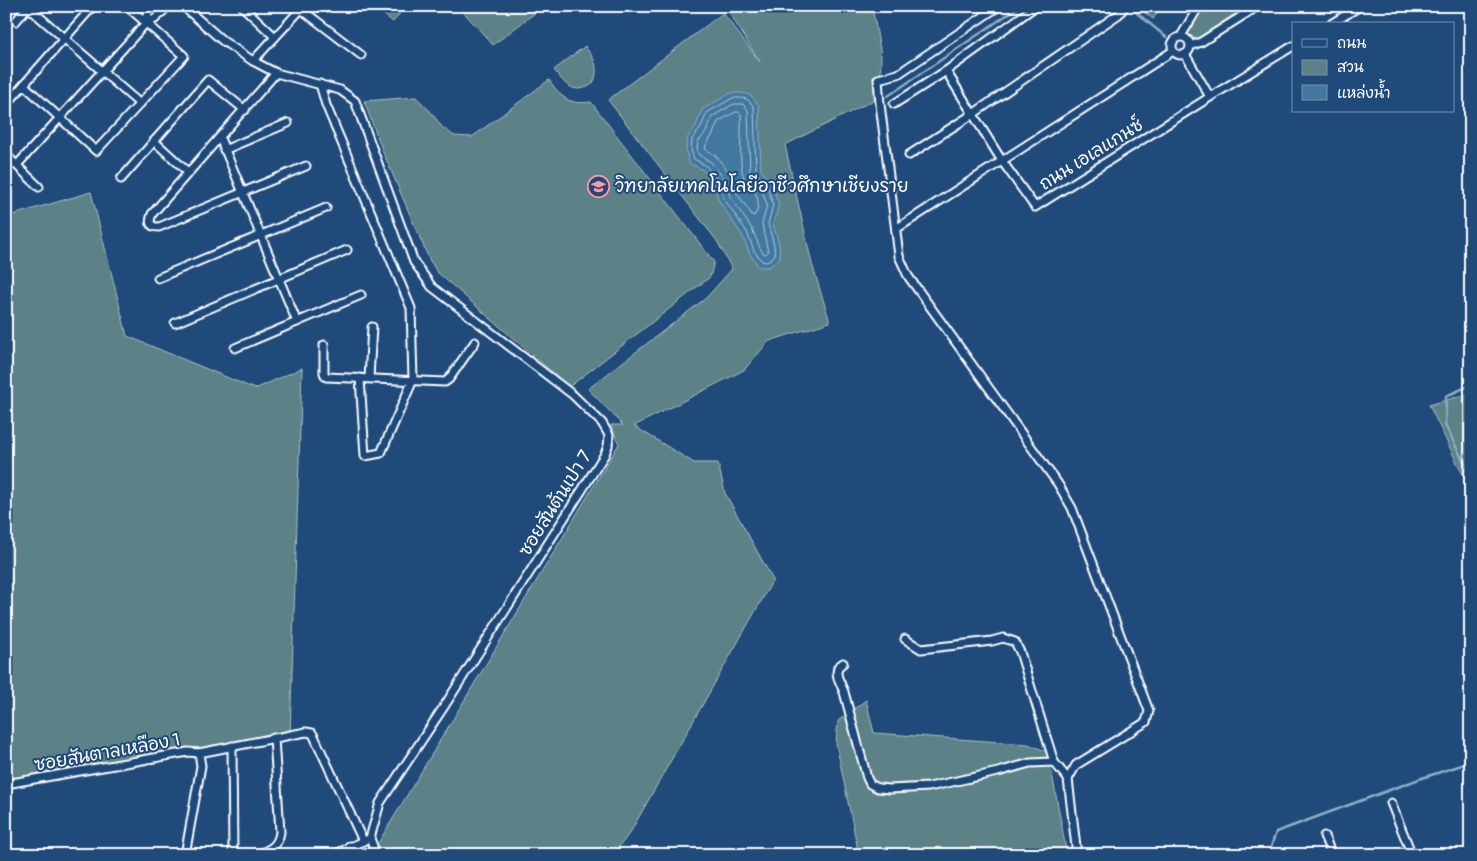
<svg xmlns="http://www.w3.org/2000/svg" width="1477" height="861" font-family="Pangolin,'Playpen Sans Thai',sans-serif">
<style>
.green{fill:#5b8186;stroke:#adc0c2}
.water{fill:#42789f;stroke:#8eaec5}
.lines{fill:none;stroke-linecap:round;stroke-linejoin:round}
.shore{stroke:#b3c9d9;stroke-width:1}
.stream{stroke:#8eaec5;stroke-width:2.5}
.street-casing{stroke:#fff;stroke-width:11}
.street{stroke:#1f4a7a;stroke-width:7}
.labels{text-anchor:middle;stroke-width:4;stroke-linejoin:round;paint-order:stroke}
.street-label{font-size:18px;fill:#fff;stroke:#1f4a7a}
.poi-label{font-size:18px;fill:#fff;stroke:#1f4a7a;text-anchor:start}
</style>
<rect width="100%" height="100%" fill="#1f4a7a"/>
<filter id="ink" filterUnits="userSpaceOnUse"><feTurbulence type="fractalNoise" baseFrequency=".02" numOctaves="2"/><feDisplacementMap in="SourceGraphic" scale="10" xChannelSelector="R" yChannelSelector="G"/><feConvolveMatrix kernelMatrix="1 2 1 2 8 2 1 2 1" color-interpolation-filters="sRGB"/></filter>
<g filter="url(#ink)">
<g class="green">
<polygon points="373,6 406,6 393,22"/>
<polygon points="458,6 544,6 493,45"/>
<polygon points="725,6 872,6 881,55 880,97 785,145 812,264 830,322 769,341 744,370 634,426 694,463 718,463 725,493 773,580 631,831 613,855 371,855 619,444 611,425 623,425 588,389 706,298 732,269 717,241 608,100 723,13 760,62"/>
<polygon points="1136,6 1162,6 1153,19"/>
<polygon points="1203,6 1247,6 1196,39 1188,34 1196,15"/>
<path d="M585,46C587,50 592,55 594,60C598,69 597,84 587,87C582,89 576,90 571,87C564,84 559,76 554,70Z"/>
<path d="M549,80C562,98 568,105 591,102L714,262L710,277L569,387L437,272L429,259L383,152L364,101L416,97L430,111L442,127L454,136L472,137Z"/>
<polygon points="91,192 127,336 255,389 302,368 290,735 6,784 6,217"/>
<polygon points="1471,393 1471,491 1429,405"/>
<polygon points="866,700 874,733 1028,744 1048,752 1067,855 859,855 836,743 838,721"/>
</g>
<path class="water" d="M731,93C747,93 750,92 759,106L761,171L771,182L779,205L773,224L779,244L780,258L769,267H759L750,254L742,235L719,201L713,182L703,170L689,163L686,150L688,137L696,126L703,109Z"/>
<g class="lines">
<g class="shore">
<path d="M733,98C745,98 748,97 754,108L756,172L767,185L773,205L768,224L774,245L775,255L767,262L762,261L754,251L747,232L724,199L717,179L706,166L694,159L691,150L692,139L700,129L707,113Z"/>
<polygon points="734,104 743,104 748,110 750,173 752,178 761,188 767,205 762,224 768,252 766,254 764,254 760,248 752,229 730,196 722,176 711,162 699,155 697,149 698,142 706,132 712,117"/>
<path d="M736,112H739L741,114C742,132 738,162 744,178C746,183 750,186 754,190C759,198 760,209 754,216L752,215L736,192L728,171L716,156L705,149L706,145L712,136L718,122Z"/>
</g>
<g class="stream">
<polyline points="1132,9 1166,37"/>
<polyline points="888,96 1020,6"/>
<polyline points="1471,385 1446,396 1445,425 1471,476"/>
<polyline points="1271,847 1276,832 1422,778 1471,762"/>
</g>
<defs>
<g id="street">
<polyline points="183,6 223,41 253,61 276,73 340,90 355,101 414,262 432,287 573,395 602,423 609,435 608,446 605,454 445,705 380,803 370,838 376,855"/>
<polyline points="242,6 275,37"/>
<polyline points="999,6 898,74 878,79 880,104 899,256 908,276 1058,484 1072,508 1149,711 1146,722 1076,765 1068,779 1077,855"/>
<polyline points="28,7 140,104"/>
<polyline points="16,21 28,6"/>
<polyline points="146,23 148,13 154,6"/>
<polyline points="1331,24 1360,6"/>
<polyline points="1181,36 1199,6"/>
<circle cx="1181" cy="46" r="9"/>
<polyline points="1190,46 1201,42 1258,6"/>
<polyline points="1185,54 1210,97"/>
<polyline points="253,61 301,9 361,55"/>
<polyline points="946,71 1002,161 1035,207 1210,97 1293,46"/>
<path d="M276,73L152,214C149,222 149,227 159,227L306,166"/>
<polyline points="320,84 326,105 411,308 413,380 381,453 365,456 360,378"/>
<polyline points="24,85 96,151 184,56 127,6"/>
<polyline points="894,104 946,71 1036,6"/>
<polyline points="6,105 93,6"/>
<polyline points="220,138 297,322"/>
<polyline points="154,141 189,173"/>
<polyline points="224,150 288,123"/>
<polyline points="6,155 39,187"/>
<polyline points="909,155 973,114 1119,14 1125,6"/>
<polyline points="17,165 146,23 155,19 168,6"/>
<polyline points="121,179 208,80 245,110"/>
<polyline points="896,229 1173,51"/>
<polyline points="158,278 326,208"/>
<polyline points="175,323 347,250"/>
<polyline points="324,345 324,373 326,377 445,382 449,379 475,342"/>
<polyline points="235,348 361,295"/>
<polyline points="369,378 372,327"/>
<polyline points="905,639 921,649 992,641 1003,638 1015,642 1020,652 1054,762 1068,779"/>
<polyline points="843,663 838,667 837,673 838,678 844,692 867,778 870,784 878,788 890,789 929,787 998,772 1030,763 1054,762"/>
<polyline points="232,746 233,855"/>
<polyline points="199,753 306,732 312,733 314,736 363,841"/>
<polyline points="6,784 188,752 199,753 201,766 185,855"/>
<polyline points="1391,803 1412,855"/>
<polyline points="1324,836 1332,855"/>
<polyline points="349,846 353,855"/>
<path d="M257,855C270,849 278,847 280,832L274,738"/>
<polyline points="334,855 365,840"/>
</g>
</defs>
<use href="#street" class="street-casing"/>
<use href="#street" class="street"/>
</g>
</g>
<defs>
<symbol id="university-ring" viewBox="-11 -11 22 22"><circle r="9.5" fill="#1f4a7a" stroke="#ff9aa2" stroke-width="1.5"/><path d="M0-5L7-2L0 1L-7-2ZM-4 1L0 2.5L4 1V4Q0 6-4 4Z" fill="#ff9aa2"/></symbol>
</defs>
<g fill-rule="evenodd">
<use href="#university-ring" x="586" y="174" width="25" height="25"/>
</g>
<g class="labels">
<g class="street-label">
<text transform="translate(1091 154) rotate(-32)" y="6">ถนน เอเลแกนซ์</text>
<text transform="translate(555 503) rotate(-58)" y="6">ซอยสันต้นเปา 7</text>
<text transform="translate(107 752) rotate(-10)" y="6">ซอยสันตาลเหลือง 1</text>
</g>
<g class="poi-label">
<text x="615" y="192">วิทยาลัยเทคโนโลยีอาชีวศึกษาเชียงราย</text>
</g>
</g>
<rect width="1477" height="861" fill="none" stroke="#1f4a7a" stroke-width="25"/>
<rect x="12" y="12" width="1452" height="836" fill="none" stroke="#fff" stroke-width="2" filter="url(#ink)"/>
<rect x="1292" y="22" width="162" height="90" fill="#1f4a7a" stroke="#7992af"/>
<rect x="1302" y="39" width="25" height="8" fill="#1f4a7a" stroke="#7992af"/>
<text x="1337" y="48" font-size="15" fill="#ffffff">ถนน</text>
<rect x="1302" y="60" width="25" height="15" fill="#5b8186" stroke="#7992af"/>
<text x="1337" y="72" font-size="15" fill="#ffffff">สวน</text>
<rect x="1302" y="85" width="25" height="15" fill="#42789f" stroke="#7992af"/>
<text x="1337" y="98" font-size="15" fill="#ffffff">แหล่งน้ำ</text>
</svg>
